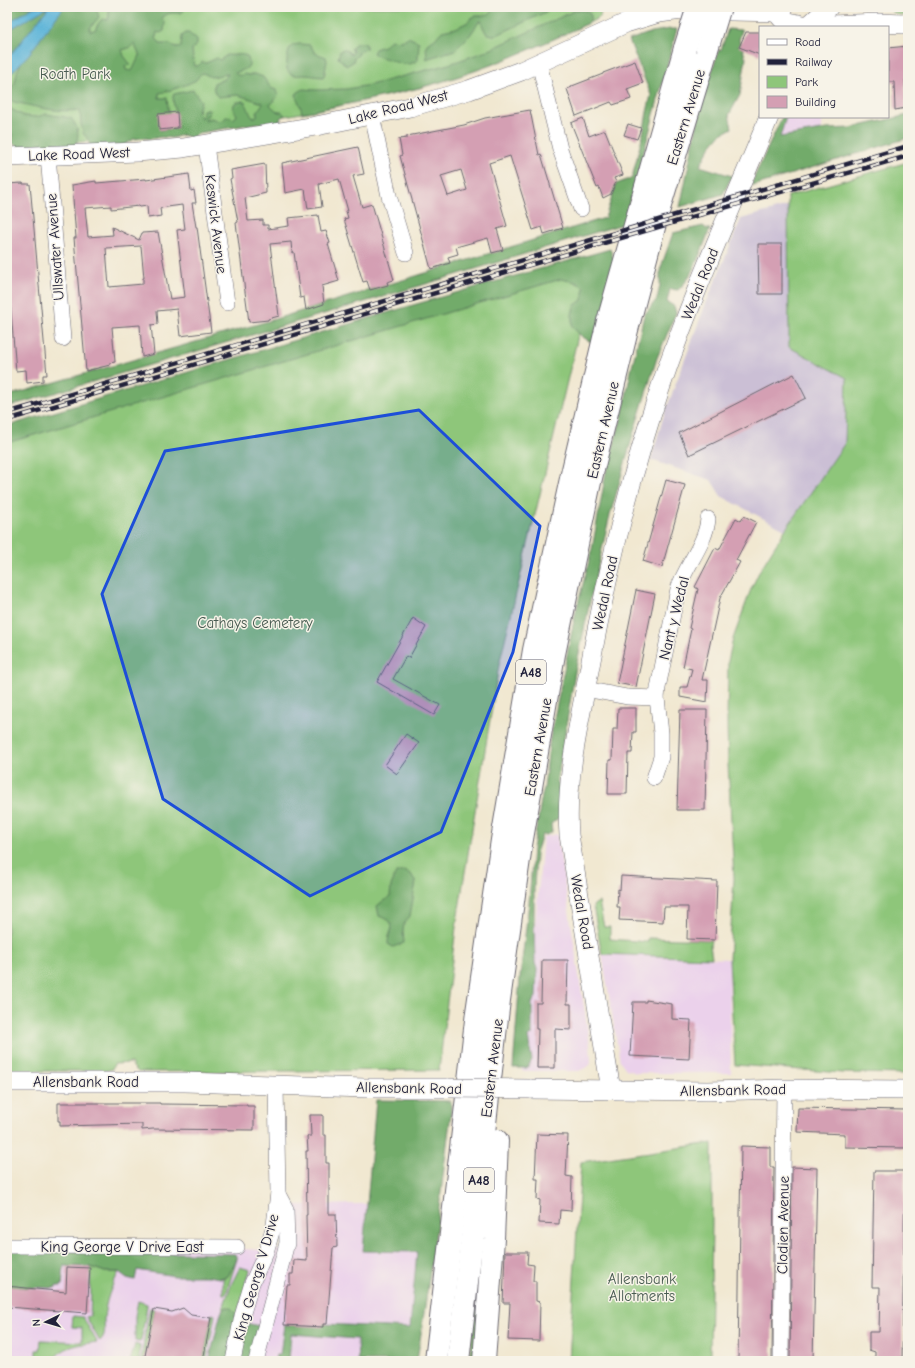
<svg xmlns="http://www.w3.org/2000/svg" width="915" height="1368" font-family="'Comic Neue',sans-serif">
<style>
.built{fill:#ebd1eb}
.industrial{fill:#cbbfd5}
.green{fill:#8ec67a;stroke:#58745a}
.forest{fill:#72ab6a;stroke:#4a6652;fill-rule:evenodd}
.water{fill:#5ab3d8;stroke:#3e6a8a}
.building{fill:#d49fb3;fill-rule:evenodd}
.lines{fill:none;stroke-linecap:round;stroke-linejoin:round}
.minor-casing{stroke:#6a6770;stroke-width:16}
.tertiary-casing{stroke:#6a6770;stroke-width:20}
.trunk-casing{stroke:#6a6770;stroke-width:24}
.minor{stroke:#fff;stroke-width:15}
.tertiary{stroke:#fff;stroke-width:19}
.trunk{stroke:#fff;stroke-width:22}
.rail-casing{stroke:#22223b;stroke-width:4.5}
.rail{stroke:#f7f3e8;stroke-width:3;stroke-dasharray:9;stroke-linecap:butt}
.tertiary-bridge-casing{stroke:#6a6770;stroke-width:20;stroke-linecap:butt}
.trunk-bridge-casing{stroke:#6a6770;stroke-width:24;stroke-linecap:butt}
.tertiary-bridge{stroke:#fff;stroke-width:19}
.trunk-bridge{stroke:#fff;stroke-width:22}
.marked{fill:#1d4ed8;fill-opacity:0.2;stroke:#1d4ed8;stroke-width:3;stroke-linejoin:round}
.labels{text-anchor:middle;stroke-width:3;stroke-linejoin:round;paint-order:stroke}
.shield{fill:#f7f3e8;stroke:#62616f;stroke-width:1}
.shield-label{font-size:14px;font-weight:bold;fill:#22223b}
.park-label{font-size:15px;fill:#485b51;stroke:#f7f3e8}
.street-label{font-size:15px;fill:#22223b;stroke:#f7f3e8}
</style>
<rect width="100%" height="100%" fill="#f7f3e8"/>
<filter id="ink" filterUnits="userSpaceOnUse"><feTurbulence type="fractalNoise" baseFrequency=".025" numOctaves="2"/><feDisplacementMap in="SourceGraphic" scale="8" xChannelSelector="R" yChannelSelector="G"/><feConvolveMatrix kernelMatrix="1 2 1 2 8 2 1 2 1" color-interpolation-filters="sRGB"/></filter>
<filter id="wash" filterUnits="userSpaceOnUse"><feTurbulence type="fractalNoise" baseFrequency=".012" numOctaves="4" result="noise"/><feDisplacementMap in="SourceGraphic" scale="16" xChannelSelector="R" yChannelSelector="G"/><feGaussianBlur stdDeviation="0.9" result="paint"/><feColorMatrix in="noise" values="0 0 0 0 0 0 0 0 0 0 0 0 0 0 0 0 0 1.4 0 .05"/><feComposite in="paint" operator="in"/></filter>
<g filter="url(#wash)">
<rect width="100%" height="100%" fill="#f1e8d1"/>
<g class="built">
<polygon points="782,117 822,117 822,132 771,140"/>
<polygon points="557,834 590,1046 591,1063 589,1066 579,1071 522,1071 543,837"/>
<polygon points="602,954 729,959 731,1073 636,1073 626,1069 620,1061"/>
<polygon points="367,1204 363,1251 421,1252 409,1361 7,1361 7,1246 296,1250 296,1205"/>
</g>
<polygon class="industrial" points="788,206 789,347 847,378 845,443 785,530 721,496 711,480 651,460 663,418 703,311 741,219"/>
<g class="green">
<path d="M7,7H622C614,10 609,8 601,11L600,17L589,23L528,50L456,77L419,88L334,107L274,118L145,138L61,143L7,144Z"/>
<path d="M888,7H908V16C900,16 893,15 888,7Z"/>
<polygon points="908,162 908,1074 843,1073 735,1065 729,959 734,879 728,764 727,723 728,661 733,639 751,589 760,570 785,530 845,443 847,378 789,347 788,196"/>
<polygon points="595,265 499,665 456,927 439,1070 138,1072 133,1067 131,1063 114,1064 112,1069 106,1071 7,1071 7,437"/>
<polygon points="599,902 604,927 610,927 610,939 648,942 648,938 711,940 710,945 712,958 602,954 593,906 595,904"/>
<polygon points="712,1143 712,1225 710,1361 569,1361 581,1162"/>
<polygon points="483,1245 479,1361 469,1361"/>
<polygon points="237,1259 226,1294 223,1294 223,1278 228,1276"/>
<path d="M91,1267L105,1272H119C111,1287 105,1302 104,1320C104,1328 107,1334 100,1341L99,1340L86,1317L90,1316L91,1290L90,1289Z"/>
<polygon points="240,1267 250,1270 236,1319 222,1311 231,1285"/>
<polygon points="138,1301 147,1304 147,1306 141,1341 139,1342 135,1341 135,1316"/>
<polygon points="150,1308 154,1309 144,1361 141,1361 145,1334"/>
<polygon points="212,1314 215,1315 206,1361 203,1361"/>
<path d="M73,1316L83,1317L97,1342C79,1345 64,1345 52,1361H36V1350H40L41,1340L82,1342V1328L72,1327Z"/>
<polygon points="135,1344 140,1346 139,1361 130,1361"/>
</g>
<g class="forest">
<path d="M7,7H96L99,17L90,28V31L95,30L98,24L102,19L108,20L109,14L108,7H188L180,13C173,13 166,12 162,19L165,22L164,31L160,33L157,32L156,38L160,44H170L178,48L181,47L182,36L186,33H189L192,36L195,37L197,39V45L192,49L194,66H198L202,62L206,63L217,58L220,60L227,55C234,56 241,53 247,56C253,69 245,69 235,73C238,76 240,76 244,74L249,75L255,74L263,77L271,88L276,90L278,96L270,105L278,112H282L285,115L280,118L281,121L265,126L260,125L258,123L199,133L191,138L183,135L172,138L161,137L150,139L145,138L134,139L124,145L91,148L87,138L83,133L81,124L80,110C58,113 36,107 14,102L9,99L7,92L15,83L17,72L22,60L12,54L7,59ZM134,44L140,56C136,61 135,66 132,71L126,70L125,66L131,65L124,56L122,50L129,48ZM203,73L211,77L228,74L224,79L214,83C213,89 214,93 218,97L238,95L263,103L257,112V116L253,118C248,112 249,107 244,101L237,102L234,104L233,109L237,115L234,119L229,117H226L223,120L219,121L211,118L205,120L210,111L206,109L203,110V115L201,118L198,112L201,101L193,90L174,94L173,96C173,107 177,117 178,128L160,130L171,115L168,108L167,98H159V93C164,93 192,83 196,80C199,77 198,75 203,73Z"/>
<polygon points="496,7 548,8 546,12 497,35 492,35 486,33 482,25 482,21 479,22 470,35 455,50 429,58 427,59 426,58 427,57 426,46 428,43 434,40 442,31 456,28 468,22 472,17 475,16 480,16 489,14"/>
<path d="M576,10L588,11L591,16L589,23C546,43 503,62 457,77C407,93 354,103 302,113C301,106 298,102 296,95L297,93L303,89L315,90L347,89L370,85L449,64L487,51Z"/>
<polygon points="670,29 677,29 645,148 623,224 436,281 7,407 7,396 272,320 605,218 616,184 632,178 644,129 647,112 651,95 629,40 652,32"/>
<polygon points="728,29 742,30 739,40 746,58 740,95 729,115 732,128 720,135 710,147 700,166 732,176 723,194 680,207 701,106 719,49 721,50"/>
<path d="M408,37L419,42L418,60C409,67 400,64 390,60C384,57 378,58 373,53L375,49L384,46L391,40L402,41Z"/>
<polygon points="356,43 365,43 366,45 366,49 359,51 359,54 354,58 353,62 346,66 343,62 338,58 340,51 343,49 349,52 351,55 353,51 351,49"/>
<path d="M300,44L310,45L315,53L326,57L327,61L324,77C317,77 311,75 304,75C301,75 297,76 294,75C282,73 288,57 289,49L293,45Z"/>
<path d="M7,107L24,116L37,117L46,114L71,118C79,128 80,137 74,147L20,150L12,142V134L7,135Z"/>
<polygon points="908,115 908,138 753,186 752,182 782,117 786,117 780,137 827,129 850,128"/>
<path d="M703,226L707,229H710C703,246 692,279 678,290L670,289L667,302L674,306L676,313L657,358L635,428L609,519L592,592L575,672L557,782C563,791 562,804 562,815L551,824L552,832L546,835H542L536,853L534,887V926L535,963L537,969L536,997L532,1003V1035L528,1037L532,1060L527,1068H513L520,977L529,902L533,848L542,795L544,788L550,738L576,611L592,549L606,472L622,416L631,371L644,315L657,299L660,285V270L673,233Z"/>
<polygon points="610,249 615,263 596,345 581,336 572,326 572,315 574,306 582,300 584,287 575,282 561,279 7,443 7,426 413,305"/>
<path d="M404,871L411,874L416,882L410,916L404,924L403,931L404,943L393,947L388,944C388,928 401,925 379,916L377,906L383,901L390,897L391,886L396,873Z"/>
<polygon points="376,1100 451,1101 451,1113 436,1231 417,1361 358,1361 357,1339 291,1334 289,1361 275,1361 276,1355 280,1355 284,1325 322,1327 323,1324 410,1328 417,1252 363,1251"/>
<polygon points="7,1250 235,1254 237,1259 228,1276 220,1278 208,1276 175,1276 137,1270 135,1280 127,1278 119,1272 105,1272 91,1267 64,1266 62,1286 56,1286 55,1288 7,1287"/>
<polygon points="226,1307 230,1307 236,1314 229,1361 209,1361 220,1316 222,1311"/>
<polygon points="246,1323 259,1326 250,1361 237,1361"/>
</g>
<polygon class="water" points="34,7 64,7 29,54 7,78 7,59 48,8 47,8 7,31 7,23"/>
<g id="blocks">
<g class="building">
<polygon points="746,32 760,32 760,55 739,47"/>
<polygon points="908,46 908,80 905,80 906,108 895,110 894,82 888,82 888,48"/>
<polygon points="635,61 643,83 627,89 631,99 613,105 611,102 576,116 567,89 572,87 572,86 603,74 603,73"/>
<path d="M530,110L539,155L541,154L563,228L544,234L542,227L533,230L510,156L489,163L507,226L497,229L503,250L492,253L488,238L456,247L458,254L448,257L450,263L431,269L400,156L402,155L399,139L407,138V136L464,125L485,118ZM461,170L467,190L448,196L441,176Z"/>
<polygon points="177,112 178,128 159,130 158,114"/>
<polygon points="583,118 589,136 605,130 623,175 614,178 616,182 611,194 603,198 599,187 597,188 571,123"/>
<polygon points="628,124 641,128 637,139 624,135"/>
<polygon points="358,147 364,174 353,176 362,207 372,204 394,280 387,282 388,285 370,290 367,281 363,282 344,219 348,218 346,211 348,211 339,179 319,184 322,207 308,209 305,189 285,193 282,163"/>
<polygon points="265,164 266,193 245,198 248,221 263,220 263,225 268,225 268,229 289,226 288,218 318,215 321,232 326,231 330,243 328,244 339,281 322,286 324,304 306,310 304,297 300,298 294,252 292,253 291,242 270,244 279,316 268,319 268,320 249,322 236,223 238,222 230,179 232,178 231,170"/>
<path d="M189,174L191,191L194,190L196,203H192L196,227H197L211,332L180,336L177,309L157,311L158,324L151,325L154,354L142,357L140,325L112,327L115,362L110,363V365L86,371L74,238H76L72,185L96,181V183L146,179V180ZM182,205L185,229L177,230L185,297L170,299L158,232L142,233L139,240L112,227L113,235L88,237L85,208L111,206V209L139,206L140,207L147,206L148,218L161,216L160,208ZM141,246L144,278H143V284L109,287L106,248Z"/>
<polygon points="23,183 23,184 30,184 47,375 43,375 43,381 27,383 26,370 16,371 7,265 7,184"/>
<polygon points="758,244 782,244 782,294 759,294"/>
<polygon points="794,374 806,398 689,455 679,433"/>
<polygon points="666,480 685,485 662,567 643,561"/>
<polygon points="744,516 756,522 736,560 740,562 720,598 702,680 708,680 707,702 680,697 680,687 687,687 692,669 683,667 691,629 689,628 698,589 695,587 715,548 719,550 736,518 741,521"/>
<polygon points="636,590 655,594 636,687 617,683"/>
<polygon points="413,618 426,627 409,658 406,656 393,679 440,705 434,715 377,682"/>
<polygon points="618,708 636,708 636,732 633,732 632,753 628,753 627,794 608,794 609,760 612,760 613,729 617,729"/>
<polygon points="680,710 707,710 705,810 677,810"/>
<polygon points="406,734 419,743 397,774 385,765"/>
<polygon points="621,876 717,881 715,940 687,939 688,907 664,907 663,922 619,920 620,907 617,907 618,889 620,890"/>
<polygon points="542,960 568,960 567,1004 571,1004 571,1030 555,1029 555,1068 537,1068 538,1029 536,1029 536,1003 541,1003"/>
<polygon points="646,1000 672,1004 672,1019 691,1020 689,1059 630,1056 633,1002 646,1002"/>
<polygon points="58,1103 160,1103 160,1104 247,1105 247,1106 254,1106 254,1130 153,1129 142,1130 142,1124 60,1126 60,1121 58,1121"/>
<polygon points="798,1108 906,1110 906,1148 845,1147 845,1134 797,1132"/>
<polygon points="310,1115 323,1115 323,1135 326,1135 326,1163 329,1163 329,1214 336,1214 337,1247 333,1248 327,1324 323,1324 323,1327 284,1325 287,1285 290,1285 290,1274 293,1274 294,1260 307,1261 306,1215 307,1215 306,1151 308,1151 307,1136 311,1136"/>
<polygon points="537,1134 568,1135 566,1176 572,1177 571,1211 560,1210 559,1224 539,1223 540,1200 537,1199 538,1179 535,1179"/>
<polygon points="741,1146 770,1147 770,1167 774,1167 772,1361 738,1361"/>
<polygon points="792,1167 817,1168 813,1361 790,1361"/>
<polygon points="874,1171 905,1171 902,1361 875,1361 875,1352 869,1350 869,1332 879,1332 880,1287 872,1287"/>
<polygon points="505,1252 528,1252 527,1264 534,1265 533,1281 536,1281 536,1301 540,1302 539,1341 508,1340 510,1303 503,1303"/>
<polygon points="67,1267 90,1268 87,1313 7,1307 7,1286 66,1292"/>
<polygon points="183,1308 191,1315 211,1318 203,1361 144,1361 154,1309 172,1312"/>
</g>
</g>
</g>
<g filter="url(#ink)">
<use href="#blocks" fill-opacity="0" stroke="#6a6770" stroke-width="1"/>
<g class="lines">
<defs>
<g id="minor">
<polyline points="539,63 560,149 581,209"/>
<polyline points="372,115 389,196 406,253"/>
<polyline points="206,145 227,303"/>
<polyline points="48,155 63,339"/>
<polyline points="585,689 627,697 657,698"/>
<path d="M654,778L661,757V733L657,698L658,688L678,589C686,565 706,543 708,519"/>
<polyline points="7,1246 237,1247"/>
<polyline points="233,1361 242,1316 252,1283 266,1252 274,1225 278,1193 276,1085"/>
<polyline points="256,1361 287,1243 286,1209 278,1194"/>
<polyline points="781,1361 784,1089"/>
</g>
<g id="tertiary">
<polyline points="776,12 784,21 808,26 879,23 903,24"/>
<polyline points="807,27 829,7"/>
<polyline points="7,157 137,152 183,148 316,126 410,107 469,90 521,71 626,23 659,13 682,10 776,12 784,7"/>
<polyline points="7,1082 185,1082 365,1088 449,1088"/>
<polyline points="530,1089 708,1091 784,1089 908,1090"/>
<path d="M611,1090L569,835C565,780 579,724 589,671C607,573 630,476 662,383C693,292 733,205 769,117"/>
</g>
<g id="trunk">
<polyline points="436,1361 477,1012 502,840 534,650 572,474 608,321 685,48"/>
<polyline points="458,1361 499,1000 521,845 554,654 590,482 627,330 658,212 707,49"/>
<polyline points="484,1361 493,1239 497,1141"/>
</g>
</defs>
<use href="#minor" class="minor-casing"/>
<use href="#tertiary" class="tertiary-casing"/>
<use href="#trunk" class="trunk-casing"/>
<use href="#minor" class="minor"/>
<use href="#tertiary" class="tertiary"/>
<use href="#trunk" class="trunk"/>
<defs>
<g id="rail">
<polyline points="7,413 908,146"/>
<polyline points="7,420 692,217 908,156"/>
</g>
</defs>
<use href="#rail" class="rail-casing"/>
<use href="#rail" class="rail"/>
<defs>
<polyline id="tertiary-bridge" points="449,1088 530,1089"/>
<g id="trunk-bridge">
<polyline points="685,48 698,7"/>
<polyline points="707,49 720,7"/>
</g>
</defs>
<use href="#tertiary-bridge" class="tertiary-bridge-casing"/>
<use href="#trunk-bridge" class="trunk-bridge-casing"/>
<use href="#tertiary-bridge" class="tertiary-bridge"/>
<use href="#trunk-bridge" class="trunk-bridge"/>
</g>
</g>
<path class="marked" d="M419,410L540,526L513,652L441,832L310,896L163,799L102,594L165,451Z"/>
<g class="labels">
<g class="shield">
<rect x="516" y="660" width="30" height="24" rx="3"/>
<rect x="464" y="1168" width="30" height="24" rx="3"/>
</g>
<g class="shield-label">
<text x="531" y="677">A48</text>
<text x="479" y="1185">A48</text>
</g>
<g class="park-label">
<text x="75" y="79">Roath Park</text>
<text x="255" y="628">Cathays Cemetery</text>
<text x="642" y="1284">Allensbank<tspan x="642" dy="17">Allotments</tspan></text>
</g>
<g class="street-label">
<text transform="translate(398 107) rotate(-14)" y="5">Lake Road West</text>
<text transform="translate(686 117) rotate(-73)" y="5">Eastern Avenue</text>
<text transform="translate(79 154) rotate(-2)" y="5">Lake Road West</text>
<text transform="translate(216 224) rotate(83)" y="5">Keswick Avenue</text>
<text transform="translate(55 247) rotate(-94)" y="5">Ullswater Avenue</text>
<text transform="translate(700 284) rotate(-68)" y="5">Wedal Road</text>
<text transform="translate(603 430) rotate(-77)" y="5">Eastern Avenue</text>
<text transform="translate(605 593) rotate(-78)" y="5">Wedal Road</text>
<text transform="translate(674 618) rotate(-76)" y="5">Nant y Wedal</text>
<text transform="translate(538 747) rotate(-80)" y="5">Eastern Avenue</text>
<text transform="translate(582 912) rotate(80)" y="5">Wedal Road</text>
<text transform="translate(492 1068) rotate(-83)" y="5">Eastern Avenue</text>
<text x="86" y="1087">Allensbank Road</text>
<text transform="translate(409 1088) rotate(1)" y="5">Allensbank Road</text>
<text transform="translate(733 1090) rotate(-1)" y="5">Allensbank Road</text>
<text transform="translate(783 1225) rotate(-89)" y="5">Clodien Avenue</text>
<text x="122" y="1252">King George V Drive East</text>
<text transform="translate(256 1277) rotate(-74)" y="5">King George V Drive</text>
</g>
</g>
<rect width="915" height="1368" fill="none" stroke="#f7f3e8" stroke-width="24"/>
<rect x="759" y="26" width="130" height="92" fill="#f7f3e8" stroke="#a29fa3"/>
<rect x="767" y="39" width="20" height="6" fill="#ffffff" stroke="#a29fa3"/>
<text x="795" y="46" font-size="12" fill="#22223b">Road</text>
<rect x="767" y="59" width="20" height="6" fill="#22223b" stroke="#a29fa3"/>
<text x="795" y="66" font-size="12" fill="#22223b">Railway</text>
<rect x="767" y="76" width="20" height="12" fill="#8ec67a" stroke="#a29fa3"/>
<text x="795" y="86" font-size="12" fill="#22223b">Park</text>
<rect x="767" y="96" width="20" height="12" fill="#d49fb3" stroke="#a29fa3"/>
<text x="795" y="106" font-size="12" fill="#22223b">Building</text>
<g transform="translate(46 1322) rotate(265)" stroke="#f7f3e8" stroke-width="3" paint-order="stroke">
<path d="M0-3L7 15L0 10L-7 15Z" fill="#22223b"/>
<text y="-6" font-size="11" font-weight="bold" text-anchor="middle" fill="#22223b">N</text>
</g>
</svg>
